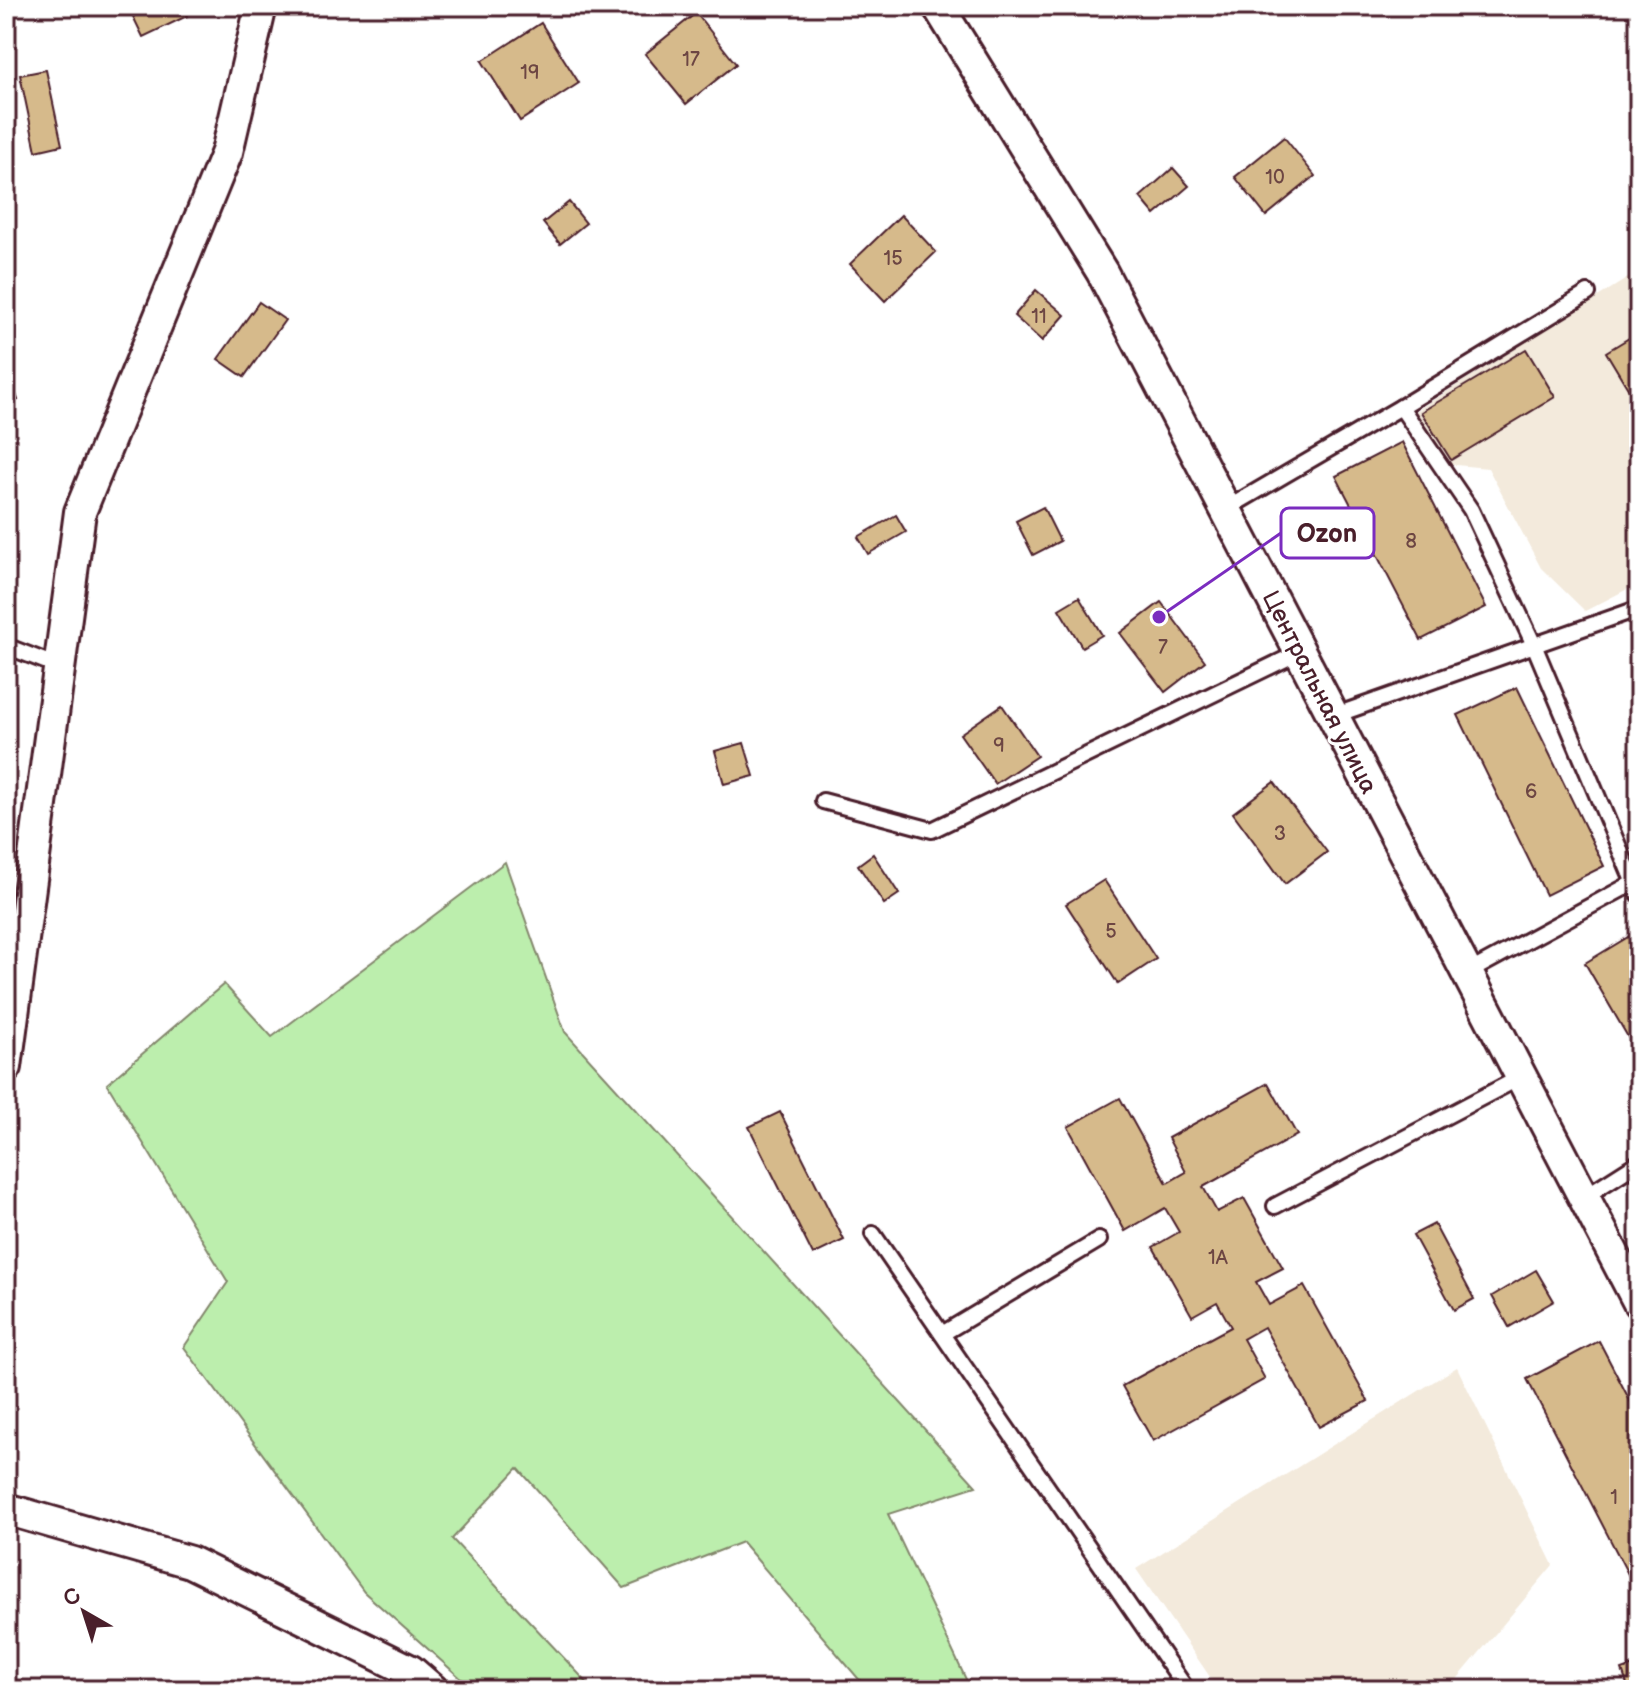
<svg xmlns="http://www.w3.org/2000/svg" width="1645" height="1696" font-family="'Balsamiq Sans',sans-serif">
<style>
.built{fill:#f3eadc}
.green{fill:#bceead;stroke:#83866c;stroke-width:2}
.building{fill:#d6ba8b;stroke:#4a1f2b;stroke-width:2}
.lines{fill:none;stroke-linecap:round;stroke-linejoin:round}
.service-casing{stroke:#4a1f2b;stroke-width:20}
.minor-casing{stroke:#4a1f2b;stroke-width:36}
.service{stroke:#fff;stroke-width:14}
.minor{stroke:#fff;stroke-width:30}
.labels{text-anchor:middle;stroke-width:6;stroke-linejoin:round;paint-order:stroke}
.number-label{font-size:20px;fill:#6d4643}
.street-label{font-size:24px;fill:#4a1f2b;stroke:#fff}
.leader{fill:none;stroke:#7b2cbf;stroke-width:3}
.callout-dot{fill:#7b2cbf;stroke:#fff;stroke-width:3}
.callout{fill:#fff;stroke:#7b2cbf;stroke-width:3}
.callout-label{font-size:26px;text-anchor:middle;font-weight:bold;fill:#4a1f2b}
</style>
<rect width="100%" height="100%" fill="#fff"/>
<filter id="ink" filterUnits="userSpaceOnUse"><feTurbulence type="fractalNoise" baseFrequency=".0125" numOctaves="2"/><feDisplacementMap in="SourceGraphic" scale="16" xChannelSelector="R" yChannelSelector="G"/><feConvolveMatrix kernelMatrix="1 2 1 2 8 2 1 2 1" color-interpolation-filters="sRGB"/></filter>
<g filter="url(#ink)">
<g class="built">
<polygon points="1639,271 1639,583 1585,611 1541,568 1488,468 1445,464 1413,413"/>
<polygon points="1457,1367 1553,1565 1448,1690 1219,1690 1136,1569"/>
</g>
<polygon class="green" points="505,862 565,1032 976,1486 888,1514 971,1690 868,1690 742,1542 624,1588 518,1468 452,1539 594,1690 474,1690 364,1592 184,1347 228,1282 107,1084 224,984 272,1037"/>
<g class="building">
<polygon points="128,6 183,6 187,16 143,37"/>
<polygon points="696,13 736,64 686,104 645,54"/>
<polygon points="541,23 579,83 520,121 482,61"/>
<polygon points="46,70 62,145 36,151 20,75"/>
<polygon points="1284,137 1315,176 1266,216 1235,177"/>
<polygon points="1173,168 1189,186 1155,215 1140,197"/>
<polygon points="569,202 586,223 560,244 543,223"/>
<polygon points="901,215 936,252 885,301 850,264"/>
<polygon points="1036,290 1065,315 1042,341 1014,316"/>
<polygon points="259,302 285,320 244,377 218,359"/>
<polygon points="1639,332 1639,407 1606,352"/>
<polygon points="1526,349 1555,397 1451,460 1421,412"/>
<polygon points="6,363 18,400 6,404"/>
<polygon points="1402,442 1486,607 1421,640 1336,476"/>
<polygon points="1043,507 1060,541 1033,555 1016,521"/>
<polygon points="896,515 906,532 868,554 858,537"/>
<polygon points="1079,597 1102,635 1082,647 1059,609"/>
<polygon points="1161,602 1205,661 1165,692 1120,633"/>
<polygon points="1517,687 1604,866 1546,895 1458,715"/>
<polygon points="1002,705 1037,756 995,784 960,734"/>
<polygon points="744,743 754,776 724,784 715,751"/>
<polygon points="1274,782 1327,852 1285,884 1233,813"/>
<polygon points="873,854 899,894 884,904 858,865"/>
<polygon points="1104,880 1156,959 1118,984 1066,904"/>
<polygon points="1638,931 1639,933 1639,1056 1585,963"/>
<polygon points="1268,1083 1297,1135 1203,1187 1217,1212 1244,1198 1283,1268 1256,1282 1269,1305 1304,1286 1368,1401 1319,1427 1264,1327 1243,1339 1265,1379 1153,1441 1122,1386 1231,1327 1217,1302 1192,1316 1153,1247 1179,1232 1165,1208 1125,1231 1068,1127 1120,1098 1167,1183 1186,1172 1168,1138"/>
<polygon points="780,1112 844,1240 813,1255 749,1127"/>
<polygon points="1434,1224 1474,1299 1454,1310 1413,1235"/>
<polygon points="1536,1270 1554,1301 1509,1327 1492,1296"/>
<polygon points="1599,1341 1639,1418 1639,1576 1631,1580 1527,1379"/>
<polygon points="1639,1664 1639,1690 1629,1690 1622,1670"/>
<polygon points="1576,1679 1580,1690 1544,1690"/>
</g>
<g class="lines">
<defs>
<g id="service">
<polyline points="1401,407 1471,510 1534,645 1639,895"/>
<polyline points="1226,509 1401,407 1588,293"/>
<polyline points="6,646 60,667"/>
<polyline points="1333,716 1637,609"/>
<polyline points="823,801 932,830 1300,652"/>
<polyline points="1467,973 1633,883"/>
<polyline points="1584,1197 1639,1162"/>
<polyline points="1275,1206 1521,1077"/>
<polyline points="873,1234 1187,1690"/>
<polyline points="942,1334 1099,1240"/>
</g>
<g id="minor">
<polyline points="938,6 1102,272 1639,1303"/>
<polyline points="6,1067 80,512 227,152 261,6"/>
<polyline points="6,1509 190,1562 411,1671 433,1690"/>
</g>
</defs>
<use href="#service" class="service-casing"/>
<use href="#minor" class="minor-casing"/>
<use href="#service" class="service"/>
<use href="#minor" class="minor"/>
</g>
</g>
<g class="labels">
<g class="number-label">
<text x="691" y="66">17</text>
<text x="530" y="79">19</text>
<text x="1275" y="184">10</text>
<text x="893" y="265">15</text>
<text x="1039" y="323">11</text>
<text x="1411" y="548">8</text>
<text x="1163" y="654">7</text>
<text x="999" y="752">9</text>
<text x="1531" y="798">6</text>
<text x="1280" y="840">3</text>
<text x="1111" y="938">5</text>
<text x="1218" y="1264">1А</text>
<text x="1614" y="1504">1</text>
</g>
<g class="street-label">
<text transform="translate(1320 692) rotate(63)" y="8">Центральная улица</text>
</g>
</g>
<path class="leader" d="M1159 617L1281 533"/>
<circle class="callout-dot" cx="1159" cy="617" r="8"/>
<rect class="callout" x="1281" y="508" width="93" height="50" rx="8"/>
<g class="callout-label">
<text x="1327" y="542">Ozon</text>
</g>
<rect width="1645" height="1696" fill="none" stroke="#fff" stroke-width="32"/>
<rect x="16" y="16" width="1613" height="1664" fill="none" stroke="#4a1f2b" stroke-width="3" filter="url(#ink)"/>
<g transform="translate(84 1612) rotate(321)" stroke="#ffffff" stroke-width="6" paint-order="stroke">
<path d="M0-6L14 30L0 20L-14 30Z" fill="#4a1f2b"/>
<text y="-12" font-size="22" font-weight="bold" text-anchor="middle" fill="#4a1f2b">С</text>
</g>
</svg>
